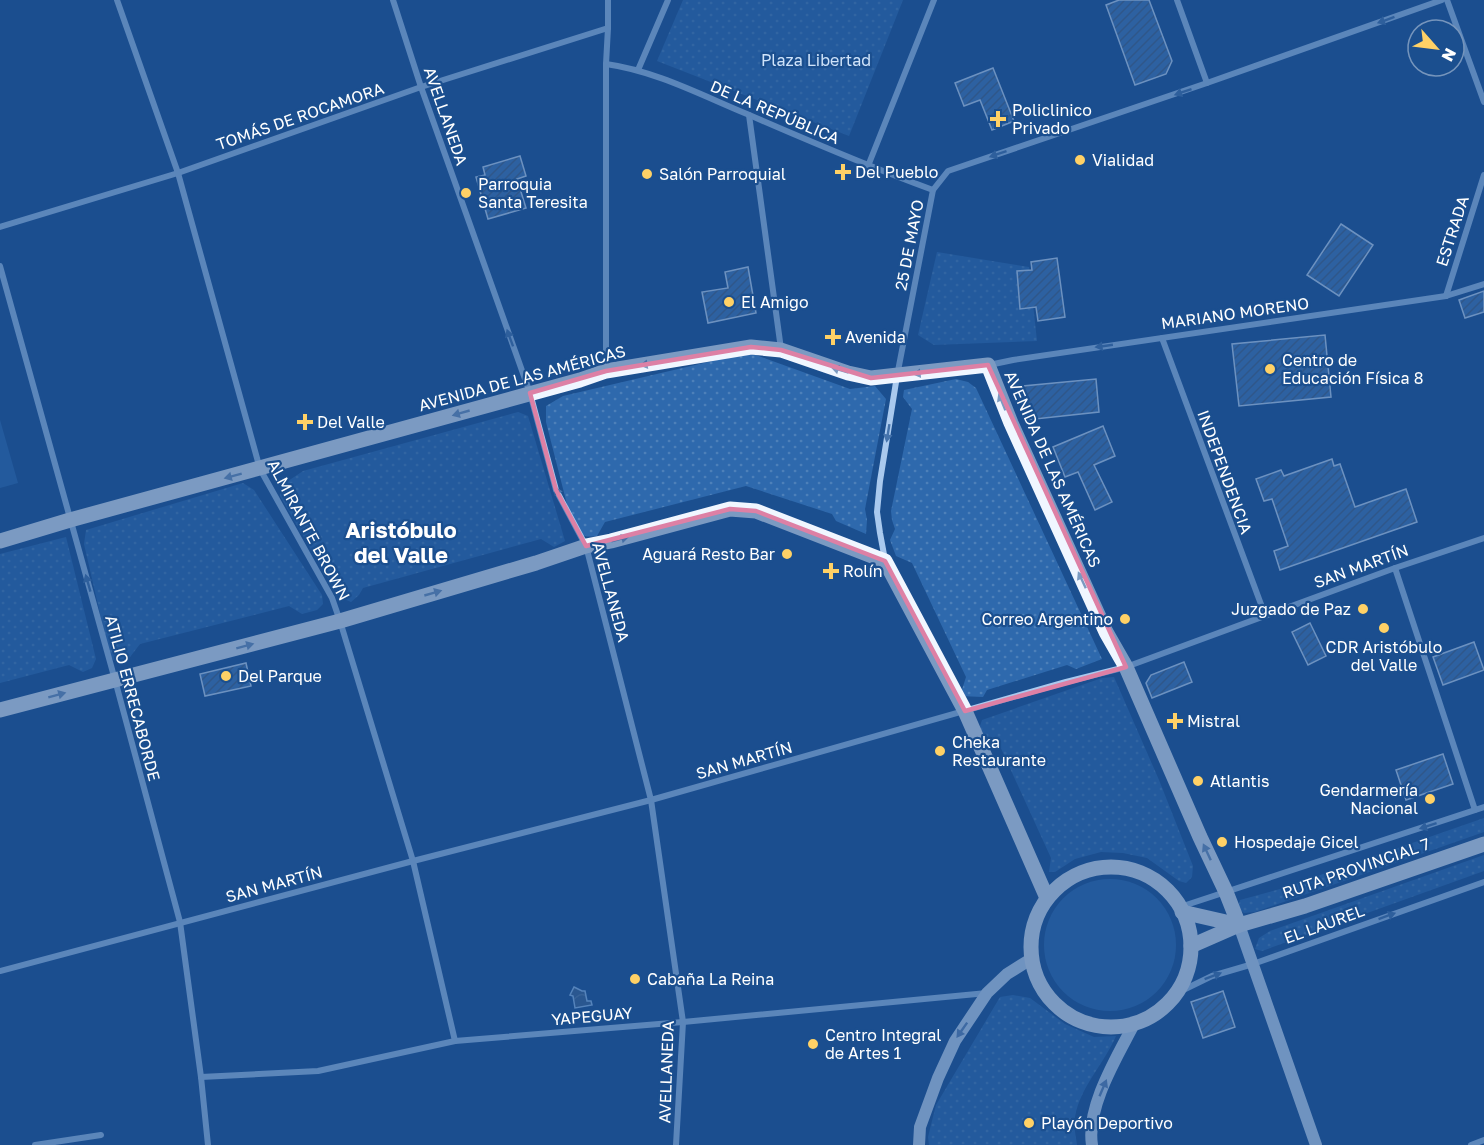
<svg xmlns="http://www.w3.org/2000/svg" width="1484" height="1145" font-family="'Golos Text',sans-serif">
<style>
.green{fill:#2e69ad}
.park{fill:url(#park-dots)}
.water{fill:url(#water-waves);stroke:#9cc4f0;stroke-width:1.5}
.building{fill:url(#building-hatch);stroke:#cfe3fa;stroke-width:1.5}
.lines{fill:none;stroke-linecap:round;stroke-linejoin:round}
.minor{stroke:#a9c9ee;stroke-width:6}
.secondary{stroke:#d6e6fa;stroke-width:12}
.primary{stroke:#f0f6ff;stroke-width:15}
.oneway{fill:#4674ac}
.oneway2{fill:#7b9ac1}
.oneway3{fill:#668bba}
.marked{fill:none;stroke:#dd80a5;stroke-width:4.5;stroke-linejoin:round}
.poi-dot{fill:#ffd166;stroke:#1b4f8f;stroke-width:2}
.labels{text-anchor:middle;stroke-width:4.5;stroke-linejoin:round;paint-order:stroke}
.park-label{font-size:16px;fill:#cfe3fa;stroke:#1b4f8f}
.poi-label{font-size:16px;fill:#fff;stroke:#1b4f8f;text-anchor:start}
.street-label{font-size:16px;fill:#fff;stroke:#1b4f8f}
.district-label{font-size:22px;font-weight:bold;fill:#fff;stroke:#1b4f8f}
</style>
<defs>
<pattern id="park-dots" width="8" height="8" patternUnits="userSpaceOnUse" patternTransform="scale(1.5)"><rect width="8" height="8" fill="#2e69ad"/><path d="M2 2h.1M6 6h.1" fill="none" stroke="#4d80b9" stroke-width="1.8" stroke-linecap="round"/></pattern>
<pattern id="water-waves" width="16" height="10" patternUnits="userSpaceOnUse" patternTransform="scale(1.5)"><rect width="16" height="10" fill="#3c6290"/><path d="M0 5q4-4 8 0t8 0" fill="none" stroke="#597aa1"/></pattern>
<pattern id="building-hatch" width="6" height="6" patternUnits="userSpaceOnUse" patternTransform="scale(1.5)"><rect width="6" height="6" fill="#4478b7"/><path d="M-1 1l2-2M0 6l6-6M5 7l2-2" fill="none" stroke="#486282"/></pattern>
</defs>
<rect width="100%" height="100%" fill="#1b4f8f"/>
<g class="green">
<polygon points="0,420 18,483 0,488"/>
<circle cx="1110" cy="945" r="66"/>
</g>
<g class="park">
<polygon points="683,0 903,0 849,136 657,61"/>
<polygon points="937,252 1029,267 1037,341 934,345 918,335"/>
<path d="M742,354L756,355L850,389L875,386L886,399L865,509L867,520L866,534L836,521L832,514L746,486L605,522L597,536C583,538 580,535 572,524L546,422V406L563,396Z"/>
<polygon points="956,379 968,382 976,388 1102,659 1076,669 1067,665 987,690 983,697 960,696 966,677 912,563 896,556 890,540 895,529 892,520 891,511 912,409 903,397 904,390"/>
<polygon points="518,412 528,416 565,541 554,547 541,539 363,588 359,595 351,602 338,596 280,496 282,485 303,471"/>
<polygon points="243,483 254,490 322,595 323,604 317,610 302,614 289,606 140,644 127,661 116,662 110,657 84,544 86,530"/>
<polygon points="66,537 96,659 92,668 83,672 69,665 0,683 0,554"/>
<polygon points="1114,677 1159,780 1193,866 1192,877 1186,883 1179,881 1147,858 1123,853 1101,852 1075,859 1055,872 1049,872 1051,858 999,744 987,741 979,729 982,720 1102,678"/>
<polygon points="1484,818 1484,832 1255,912 1244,913 1238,908 1240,900 1280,889"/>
<polygon points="1484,855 1484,871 1262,951 1255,949 1259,938 1270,931"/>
<path d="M1013,995L1030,998L1065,1024L1094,1037L1116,1036C1104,1064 1080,1087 1075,1117C1073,1125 1076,1136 1077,1145H929L928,1137L936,1105L1000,997Z"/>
</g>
<polygon class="water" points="574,987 582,991 585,991 587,1001 591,1001 592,1005 575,1008 573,996 570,995"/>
<g class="building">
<polygon points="1119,0 1149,0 1172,61 1166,74 1135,85 1106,5"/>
<polygon points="993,68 1014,121 992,130 980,100 964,106 955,83"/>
<polygon points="520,156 526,176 517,179 526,208 488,219 476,177 485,175 483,167"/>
<polygon points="1341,224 1373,245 1339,296 1307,275"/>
<polygon points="1057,258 1065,317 1038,321 1036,307 1020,309 1017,271 1032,270 1031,262"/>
<polygon points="748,267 756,313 708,323 702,292 728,288 725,272"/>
<polygon points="1484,291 1484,312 1465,318 1459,300"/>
<polygon points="1325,335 1331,397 1239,406 1232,344"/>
<polygon points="1096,379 1099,412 1026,420 1023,386"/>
<polygon points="1103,426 1115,456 1094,465 1112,502 1095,510 1078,472 1065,477 1053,447"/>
<polygon points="1332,459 1334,466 1340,464 1355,507 1406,489 1417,522 1280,570 1274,551 1288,546 1272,499 1264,501 1256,479 1281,470 1284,476"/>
<polygon points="1310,623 1326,656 1308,665 1292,632"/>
<polygon points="1474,642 1484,670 1443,685 1433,657"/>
<polygon points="1184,662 1192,682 1152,698 1146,683 1151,675"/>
<polygon points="246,663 251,686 205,696 200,674"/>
<polygon points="1443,754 1453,784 1406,800 1396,770"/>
<polygon points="1223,991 1235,1027 1203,1038 1191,1002"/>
</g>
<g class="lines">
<g class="minor">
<polyline points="117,0 178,173 260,469 332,598 340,621 413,861 455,1041"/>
<polyline points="393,0 421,87 530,393 556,490 586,546 651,800 683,1022 676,1145"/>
<polyline points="1177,0 1207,83"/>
<polyline points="1447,0 1484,102"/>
<path d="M606,64C656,71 701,95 747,114C809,141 870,167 933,190"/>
<polyline points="638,70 668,0"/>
<polyline points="749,115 781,349"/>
<polyline points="868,166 934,0"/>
<polyline points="0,227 178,173 421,87 608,28"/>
<polyline points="0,266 115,680 180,922 201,1077 208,1145"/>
<polyline points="1446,296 1484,175"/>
<polyline points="1162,338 1265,615"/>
<polyline points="989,365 1013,360 1446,296 1484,284"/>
<polyline points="606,370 606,64 608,28 608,0"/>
<polyline points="885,560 880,533 877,512 880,481 897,376 933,190 948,171 1207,83 1442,0"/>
<polyline points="1395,568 1475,810"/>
<polyline points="1180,907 1484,807"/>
<polyline points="0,971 413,861 651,800 1066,682 1126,667 1395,568 1484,538"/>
<polyline points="1175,994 1212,976 1253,964 1484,882"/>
<polyline points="201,1077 318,1071 455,1041 683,1022 987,993"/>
<polyline points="35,1145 101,1135"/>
<polyline points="1471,1145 1484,1140"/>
</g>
<g class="secondary">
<polyline points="1239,925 1316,1145"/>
<polyline points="919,1145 920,1127 938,1078 955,1041 987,993 1007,974 1031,959"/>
<path d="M1092,1145C1086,1107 1117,1057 1134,1024"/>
</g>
<g class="primary">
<polyline points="0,541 70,520 580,380 606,371 751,347 781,350 848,373 871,378 988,365 1011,423 1106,632 1126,667 1200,837 1226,892 1239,925"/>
<polyline points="0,710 340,621 536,563 586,546 611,541 730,509 756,511 885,561 965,711 1047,898"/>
<circle cx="1111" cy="947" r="80"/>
<polyline points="1182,912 1239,925"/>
<polyline points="1191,946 1239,925 1305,906 1484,844"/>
</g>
</g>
<defs><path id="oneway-solid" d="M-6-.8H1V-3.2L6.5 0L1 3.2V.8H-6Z" transform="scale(1.5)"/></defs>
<g class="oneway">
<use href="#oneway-solid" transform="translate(1386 20) rotate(160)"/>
<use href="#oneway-solid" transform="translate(1183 92) rotate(161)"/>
<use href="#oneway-solid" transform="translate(998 154) rotate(161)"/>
<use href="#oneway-solid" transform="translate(510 338) rotate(-110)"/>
<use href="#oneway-solid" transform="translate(1104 346) rotate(172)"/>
<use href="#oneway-solid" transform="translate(888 433) rotate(99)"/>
<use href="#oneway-solid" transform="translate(559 495) rotate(-115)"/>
<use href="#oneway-solid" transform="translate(88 583) rotate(-106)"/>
<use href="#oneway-solid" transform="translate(1428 826) rotate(162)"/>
<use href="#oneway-solid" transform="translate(1387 916) rotate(-20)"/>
<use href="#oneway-solid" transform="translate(1213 976) rotate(-21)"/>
</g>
<g class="oneway2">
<use href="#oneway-solid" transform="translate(649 364) rotate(171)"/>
<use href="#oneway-solid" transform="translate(840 370) rotate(-163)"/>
<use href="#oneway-solid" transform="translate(922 373) rotate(173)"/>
<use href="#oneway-solid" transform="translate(1002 402) rotate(-112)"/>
<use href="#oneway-solid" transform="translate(461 413) rotate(164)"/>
<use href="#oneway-solid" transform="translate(233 476) rotate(165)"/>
<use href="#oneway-solid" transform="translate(620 539) rotate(-15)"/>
<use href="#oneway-solid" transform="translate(1082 580) rotate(-115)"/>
<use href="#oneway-solid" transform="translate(433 593) rotate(-16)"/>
<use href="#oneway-solid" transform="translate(245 646) rotate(-15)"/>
<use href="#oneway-solid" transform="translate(57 695) rotate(-15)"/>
<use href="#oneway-solid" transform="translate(1207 852) rotate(-115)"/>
</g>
<g class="oneway3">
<use href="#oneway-solid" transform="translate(962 1030) rotate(125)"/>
<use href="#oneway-solid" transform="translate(1103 1088) rotate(-67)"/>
</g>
<path d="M0 0H1484V1145H0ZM751,347L781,350L871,378L988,365L1126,667L965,711L885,561L756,511L730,509L586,546L556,490L530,393L606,371Z" fill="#1b4f8f" fill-opacity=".55" fill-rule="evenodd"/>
<path class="marked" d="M751,347L781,350L871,378L988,365L1126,667L965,711L885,561L756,511L730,509L586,546L556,490L530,393L606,371Z"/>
<g class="poi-dot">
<path d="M995 110h6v6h6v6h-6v6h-6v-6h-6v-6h6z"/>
<circle cx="1080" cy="160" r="6"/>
<path d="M840 163h6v6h6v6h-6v6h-6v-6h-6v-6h6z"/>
<circle cx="647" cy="174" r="6"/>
<circle cx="466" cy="193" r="6"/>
<circle cx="729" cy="302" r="6"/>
<path d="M830 328h6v6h6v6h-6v6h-6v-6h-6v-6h6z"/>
<circle cx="1270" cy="369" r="6"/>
<path d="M302 413h6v6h6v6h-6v6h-6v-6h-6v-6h6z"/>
<circle cx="787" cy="554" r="6"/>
<path d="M828 562h6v6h6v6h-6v6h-6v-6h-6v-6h6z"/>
<circle cx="1363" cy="609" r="6"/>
<circle cx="1125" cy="619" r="6"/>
<circle cx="1384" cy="628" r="6"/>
<circle cx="226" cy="676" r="6"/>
<path d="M1172 712h6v6h6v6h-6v6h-6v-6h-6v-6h6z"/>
<circle cx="940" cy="751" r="6"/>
<circle cx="1198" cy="781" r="6"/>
<circle cx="1430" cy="799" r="6"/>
<circle cx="1222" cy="842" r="6"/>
<circle cx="635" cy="979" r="6"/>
<circle cx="813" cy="1044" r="6"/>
<circle cx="1029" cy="1123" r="6"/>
</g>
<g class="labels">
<g class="park-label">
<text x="816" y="66">Plaza Libertad</text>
</g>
<g class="poi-label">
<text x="1012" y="116">Policlinico<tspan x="1012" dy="18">Privado</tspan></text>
<text x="1092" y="166">Vialidad</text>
<text x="855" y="178">Del Pueblo</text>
<text x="659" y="180">Salón Parroquial</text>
<text x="478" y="190">Parroquia<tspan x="478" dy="18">Santa Teresita</tspan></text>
<text x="741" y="308">El Amigo</text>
<text x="845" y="343">Avenida</text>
<text x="1282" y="366">Centro de<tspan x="1282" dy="18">Educación Física 8</tspan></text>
<text x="317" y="428">Del Valle</text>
<text x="775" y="560" text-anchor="end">Aguará Resto Bar</text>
<text x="843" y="577">Rolín</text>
<text x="1351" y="615" text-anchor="end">Juzgado de Paz</text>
<text x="1113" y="625" text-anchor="end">Correo Argentino</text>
<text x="1384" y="653" text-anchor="middle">CDR Aristóbulo<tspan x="1384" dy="18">del Valle</tspan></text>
<text x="238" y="682">Del Parque</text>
<text x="1187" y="727">Mistral</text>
<text x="952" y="748">Cheka<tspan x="952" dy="18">Restaurante</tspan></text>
<text x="1210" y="787">Atlantis</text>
<text x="1418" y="796" text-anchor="end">Gendarmería<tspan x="1418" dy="18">Nacional</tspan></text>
<text x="1234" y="848">Hospedaje Gicel</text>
<text x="647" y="985">Cabaña La Reina</text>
<text x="825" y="1041">Centro Integral<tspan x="825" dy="18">de Artes 1</tspan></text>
<text x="1041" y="1129">Playón Deportivo</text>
</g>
<g class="street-label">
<text transform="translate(775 112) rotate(23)" y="6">DE LA REPÚBLICA</text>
<text transform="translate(300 116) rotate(-19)" y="6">TOMÁS DE ROCAMORA</text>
<text transform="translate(446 116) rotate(71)" y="6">AVELLANEDA</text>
<text transform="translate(1452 231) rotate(-72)" y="6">ESTRADA</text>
<text transform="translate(909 245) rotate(-79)" y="6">25 DE MAYO</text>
<text transform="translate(1235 313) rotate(-8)" y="6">MARIANO MORENO</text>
<text transform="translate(522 378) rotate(-15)" y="6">AVENIDA DE LAS AMÉRICAS</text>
<text transform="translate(1053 469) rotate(66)" y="6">AVENIDA DE LAS AMÉRICAS</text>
<text transform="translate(1225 472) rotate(70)" y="6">INDEPENDENCIA</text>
<text transform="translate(309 530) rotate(62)" y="6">ALMIRANTE BROWN</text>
<text transform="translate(1361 566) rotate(-20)" y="6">SAN MARTÍN</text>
<text transform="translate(611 592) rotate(75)" y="6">AVELLANEDA</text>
<text transform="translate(133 698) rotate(75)" y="6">ATILIO ERRECABORDE</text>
<text transform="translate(744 760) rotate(-16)" y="6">SAN MARTÍN</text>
<text transform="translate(1356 868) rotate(-19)" y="6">RUTA PROVINCIAL 7</text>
<text transform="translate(274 884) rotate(-15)" y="6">SAN MARTÍN</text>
<text transform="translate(1324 924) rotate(-20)" y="6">EL LAUREL</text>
<text transform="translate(592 1016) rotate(-5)" y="6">YAPEGUAY</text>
<text transform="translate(666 1072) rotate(-88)" y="6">AVELLANEDA</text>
</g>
<g class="district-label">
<text x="401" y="538">Aristóbulo<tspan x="401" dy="25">del Valle</tspan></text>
</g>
</g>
<g transform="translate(1436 48) rotate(118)"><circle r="28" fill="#1b4f8f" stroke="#7695bc" stroke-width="1.5"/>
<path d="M0-4.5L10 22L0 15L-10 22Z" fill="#ffd166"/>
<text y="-9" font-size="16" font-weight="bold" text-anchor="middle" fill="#ffffff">N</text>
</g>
</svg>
